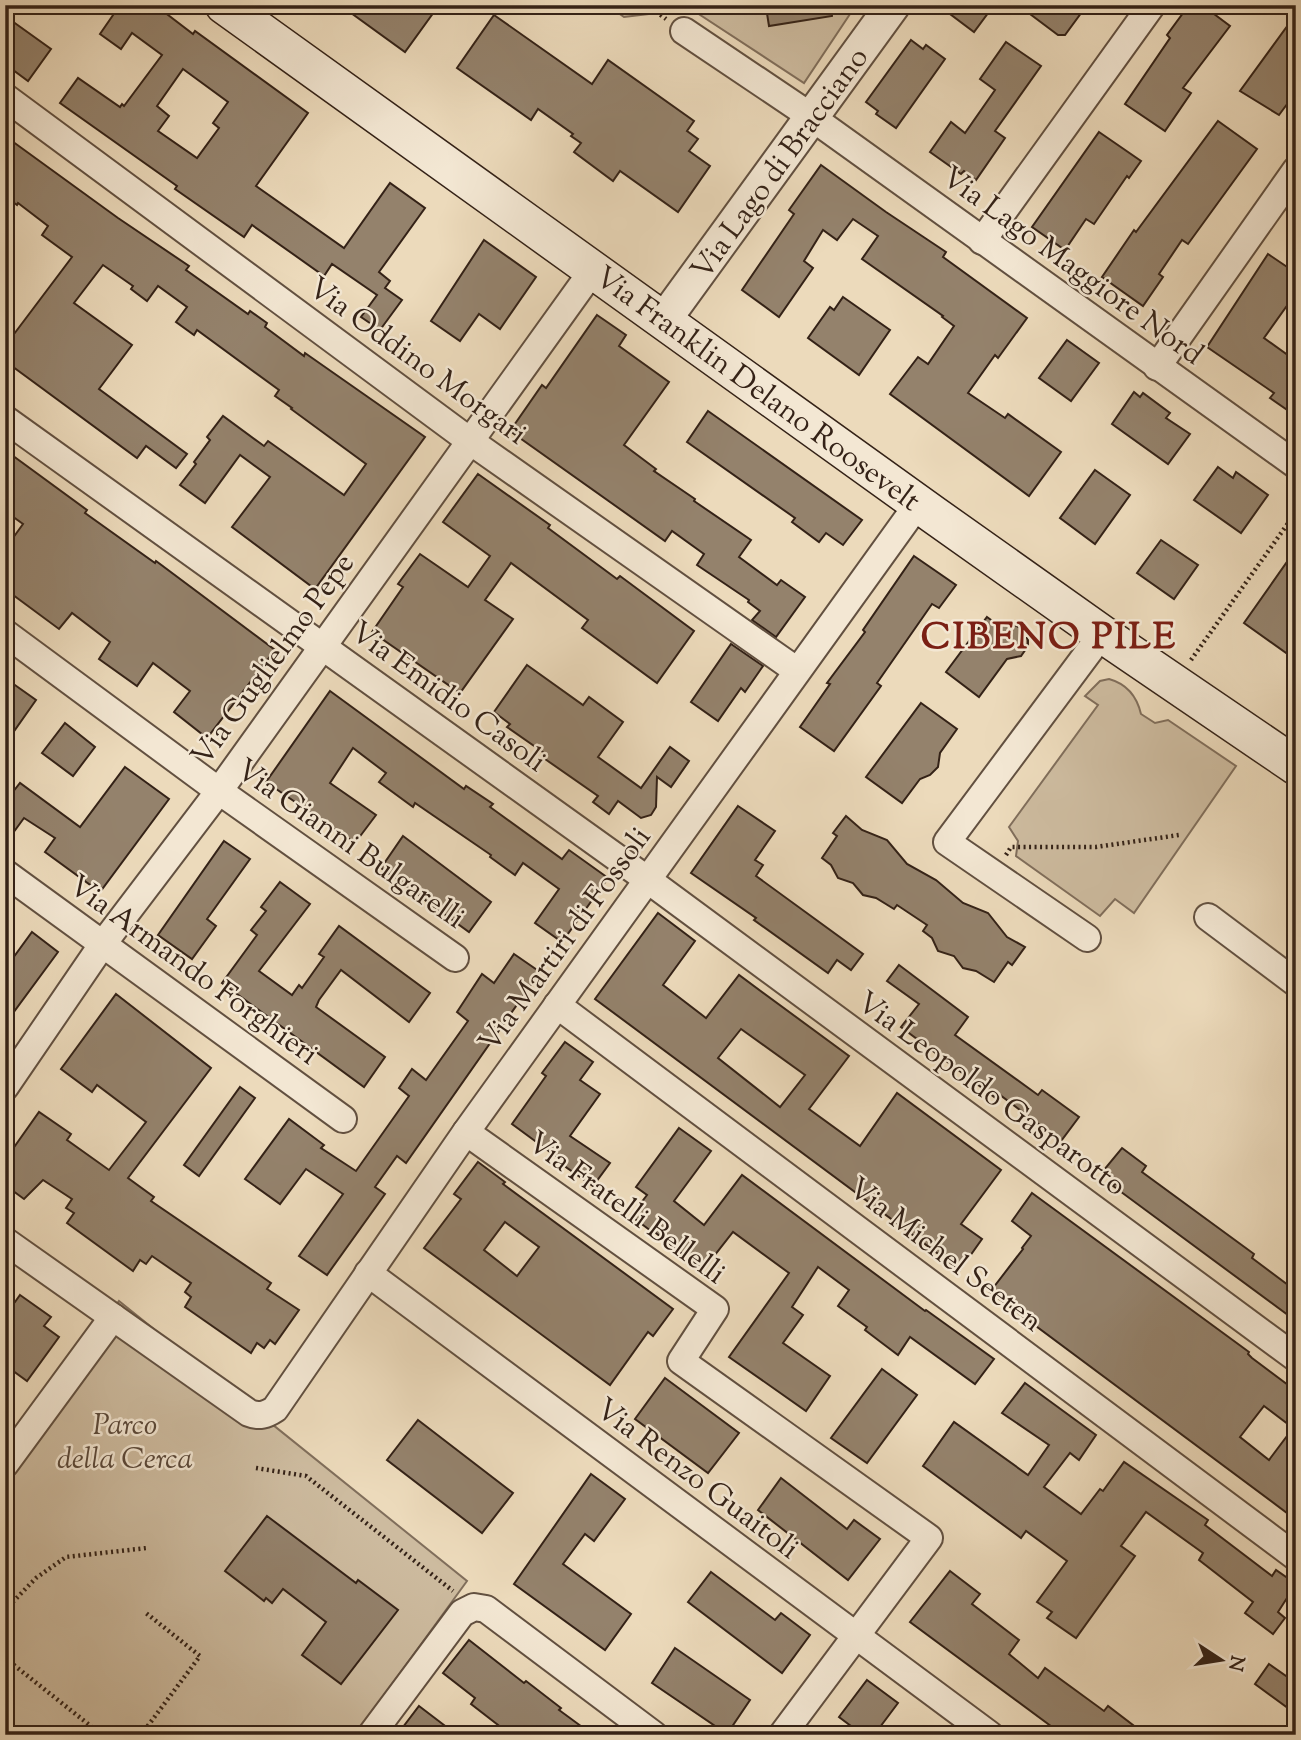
<svg xmlns="http://www.w3.org/2000/svg" width="1301" height="1740" font-family="'Sorts Mill Goudy',serif">
<style>
.green{fill:#cdbb9f;stroke:#806e5b;stroke-width:2}
.building{fill:#94826c;stroke:#342217;stroke-width:2;fill-rule:evenodd}
.lines{fill:none;stroke-linecap:round;stroke-linejoin:round}
.minor-casing{stroke:#625040;stroke-width:30}
.tertiary-casing{stroke:#625040;stroke-width:37}
.secondary-casing{stroke:#342217;stroke-width:40}
.path{stroke:#342217;stroke-width:4.5;stroke-dasharray:2 3.5;stroke-linecap:butt}
.minor{stroke:#f3e7d3;stroke-width:26}
.tertiary{stroke:#f3e7d3;stroke-width:33}
.secondary{stroke:#f3e7d3;stroke-width:37}
.labels{text-anchor:middle;stroke-width:5;stroke-linejoin:round;paint-order:stroke}
.street-label{font-size:30px;fill:#342217;stroke:#f3e7d3}
.park-label{font-size:30px;font-style:italic;fill:#5a4839;stroke:#f3e7d3}
.district-label{font-size:37px;font-weight:bold;letter-spacing:2px;fill:#7a1f14;stroke:#f3e7d3}
</style>
<rect width="100%" height="100%" fill="#ecdabb"/>
<filter id="stains"><feTurbulence type="fractalNoise" baseFrequency=".00286" numOctaves="4"/><feColorMatrix values="0 0 0 0 .2 0 0 0 0 .09 0 0 0 0 .02 0 0 0 .5 -.17"/></filter>
<radialGradient id="worn" r=".72"><stop offset=".6" stop-color="#630" stop-opacity="0"/><stop offset="1" stop-color="#630" stop-opacity=".3"/></radialGradient>
<g class="green">
<polygon points="607,5 856,5 804,83 691,9 624,17"/>
<path d="M1109,679C1127,684 1137,697 1141,714L1155,723L1168,720L1236,766L1134,913L1115,899L1100,916L1016,856L1018,841L1009,827L1098,705L1085,696L1100,681Z"/>
<polygon points="119,1301 467,1581 355,1735 5,1735 5,1457"/>
</g>
<g class="building">
<path d="M120,5H155L193,34L195,31L308,113L256,186L344,248L390,183L425,208L379,272L390,281L385,288L402,300L380,330L361,317L377,295L332,264L324,276L252,225L244,237L175,189L177,186L60,103L78,78L120,107L122,104L124,106L162,55L132,33L121,49L100,34ZM183,69L228,102L213,123L219,128L197,158L158,131L169,116L157,106Z"/>
<polygon points="340,5 439,5 405,52"/>
<polygon points="777,5 831,5 832,16 769,26 766,7"/>
<polygon points="938,5 994,5 974,32"/>
<polygon points="1018,5 1087,5 1065,35 1058,35"/>
<polygon points="1189,5 1202,5 1230,26 1183,88 1191,93 1165,131 1125,104 1170,38 1167,35"/>
<polygon points="1296,14 1296,92 1279,115 1240,91"/>
<polygon points="494,15 592,84 608,60 694,121 687,131 698,139 689,151 710,166 678,212 620,171 613,181 574,152 581,143 571,136 573,134 538,109 531,120 457,68"/>
<polygon points="5,16 51,49 28,81 5,64"/>
<polygon points="911,40 923,49 926,45 945,59 896,128 876,114 878,111 866,102"/>
<polygon points="1006,42 1041,66 995,131 1005,138 976,180 964,171 961,174 930,152 951,122 965,133 995,90 980,79"/>
<polygon points="1218,121 1257,149 1188,244 1182,240 1159,274 1163,277 1143,306 1102,277 1134,230 1136,232"/>
<polygon points="1099,132 1141,161 1129,178 1127,176 1094,224 1086,219 1065,250 1032,227"/>
<polygon points="5,136 118,218 189,266 186,270 248,314 250,311 267,323 265,327 304,356 305,353 425,437 315,589 232,527 270,477 240,455 205,503 180,485 196,464 194,462 210,440 207,437 223,416 264,446 268,441 344,495 366,464 291,409 292,408 275,396 279,390 197,330 194,335 176,322 187,307 158,286 147,301 131,289 133,286 103,265 74,303 132,345 99,389 187,454 176,468 146,446 137,458 5,361 5,346 72,257 42,235 48,226 18,203 17,205 5,196"/>
<polygon points="821,165 886,212 946,252 943,257 1027,318 998,358 995,355 968,393 1005,418 1008,414 1061,452 1029,496 890,394 918,357 928,364 954,326 942,317 943,316 862,259 878,236 853,219 837,240 823,230 804,261 813,268 779,317 742,290 794,214 789,210"/>
<polygon points="484,240 536,277 500,329 479,314 460,341 431,321"/>
<polygon points="1268,254 1296,273 1296,293 1264,338 1296,361 1296,416 1270,398 1274,393 1207,347"/>
<polygon points="843,297 890,330 859,375 808,338 830,307 834,310"/>
<polygon points="597,315 626,335 619,346 669,382 624,445 656,469 654,471 695,499 694,501 751,540 739,557 777,585 781,580 805,597 776,637 752,620 760,611 748,602 749,600 697,565 704,554 672,531 665,541 510,431 542,385 546,388"/>
<polygon points="1067,340 1099,363 1071,401 1039,378"/>
<polygon points="1134,392 1140,397 1143,393 1170,413 1166,418 1190,434 1168,464 1112,424"/>
<polygon points="708,411 862,520 843,545 826,533 819,542 792,522 795,518 687,442"/>
<polygon points="5,450 87,510 85,513 155,563 156,561 275,650 207,738 174,712 190,691 153,663 137,686 99,659 110,642 72,613 59,629 5,589 5,549 23,524 5,511"/>
<polygon points="1218,467 1233,478 1236,472 1268,495 1241,533 1194,500"/>
<polygon points="1095,470 1130,495 1095,544 1060,518"/>
<polygon points="478,474 550,525 548,528 617,579 620,576 694,631 657,683 582,628 588,620 511,563 485,600 513,619 460,693 372,632 403,587 398,584 420,554 468,587 490,556 443,522"/>
<polygon points="1161,540 1198,565 1174,599 1137,573"/>
<polygon points="1296,549 1296,660 1244,623"/>
<polygon points="914,556 956,585 939,608 932,604 877,683 881,686 834,751 800,727 830,684 827,683 865,632 863,630"/>
<polygon points="987,617 998,625 1012,624 1023,629 1028,640 1028,646 1021,656 1007,659 979,697 946,672"/>
<polygon points="731,644 763,666 745,692 741,688 718,721 691,702"/>
<polygon points="527,665 583,705 589,697 623,722 598,757 641,788 670,747 689,761 671,787 657,777 656,807 651,815 641,818 618,801 609,814 593,802 598,796 545,759 547,755 507,727 510,724 494,712"/>
<polygon points="5,678 36,700 5,744"/>
<polygon points="330,691 464,789 466,786 493,804 490,807 562,859 569,850 608,878 562,942 535,923 559,889 523,863 515,875 490,857 491,855 415,803 413,807 379,782 386,773 353,748 330,783 376,815 355,843 266,782"/>
<polygon points="921,703 957,729 940,753 938,767 930,775 920,779 902,803 866,777"/>
<polygon points="65,723 95,747 73,776 42,753"/>
<polygon points="125,767 169,799 100,892 45,852 55,838 24,818 5,844 5,802 20,783 80,827"/>
<polygon points="738,806 775,831 755,860 763,865 756,876 863,954 851,970 837,960 828,973 754,920 756,918 691,873"/>
<polygon points="846,816 862,830 887,840 907,864 936,880 963,903 988,913 1007,937 1025,947 1012,965 1008,962 994,982 976,971 963,968 954,956 938,951 932,938 923,931 927,925 897,905 894,909 876,898 863,895 853,883 838,878 831,865 822,858 837,836 833,833"/>
<polygon points="403,836 491,902 469,932 381,868"/>
<polygon points="224,841 250,859 207,919 216,926 192,959 158,935"/>
<polygon points="280,882 310,904 259,971 292,995 299,985 302,988 324,957 319,954 339,926 430,993 409,1022 341,970 319,1000 316,1007 385,1057 364,1087 222,983 257,935 251,930 266,911 261,907"/>
<path d="M658,913L695,941L663,985L706,1018L739,975L849,1056L809,1109L860,1146L897,1093L1001,1170L961,1224L982,1239L960,1270L595,999ZM741,1029L805,1075L780,1107L718,1058Z"/>
<polygon points="32,932 58,952 5,1024 5,969"/>
<polygon points="514,954 540,972 406,1163 397,1156 375,1187 385,1194 327,1275 299,1256 343,1194 306,1169 280,1204 245,1179 289,1119 324,1145 321,1148 356,1171 409,1096 399,1088 412,1069 426,1080 468,1021 457,1012 482,974 494,983"/>
<polygon points="899,965 968,1017 955,1035 1038,1095 1042,1090 1079,1117 1061,1141 1000,1095 997,1099 901,1027 919,1004 887,981"/>
<polygon points="116,994 211,1068 128,1178 154,1197 151,1201 271,1283 267,1289 299,1310 275,1344 270,1340 264,1348 257,1343 251,1353 185,1307 191,1297 185,1292 191,1283 152,1256 146,1264 140,1260 133,1271 67,1223 74,1213 66,1208 72,1199 43,1180 24,1199 5,1185 5,1160 39,1112 71,1134 67,1140 109,1170 146,1122 97,1085 92,1092 61,1069"/>
<polygon points="565,1042 593,1062 580,1080 600,1094 570,1136 610,1163 593,1186 563,1165 565,1163 512,1124 546,1076 542,1073"/>
<polygon points="240,1087 255,1098 199,1176 184,1165"/>
<polygon points="679,1128 711,1151 674,1201 704,1225 742,1175 925,1311 926,1310 994,1359 975,1384 910,1337 898,1355 882,1343 865,1330 867,1327 838,1306 849,1290 818,1267 792,1307 803,1315 783,1343 830,1376 806,1411 729,1357 789,1273 733,1232 703,1270 652,1230 651,1231 631,1216 647,1195 636,1187"/>
<polygon points="1122,1148 1146,1166 1142,1172 1254,1254 1252,1258 1296,1291 1296,1321 1113,1186 1117,1182 1103,1171"/>
<path d="M478,1162L505,1182L503,1184L673,1309L653,1336L648,1332L610,1385L424,1248L461,1199L454,1194ZM505,1222L539,1247L517,1276L484,1250Z"/>
<path d="M1032,1193L1249,1352L1248,1354L1252,1358L1296,1391V1500L1287,1513L990,1292L1023,1249L1022,1248L1031,1236L1012,1221ZM1264,1406L1293,1428L1269,1460L1240,1437Z"/>
<polygon points="20,1295 51,1317 44,1326 59,1337 27,1381 5,1365 5,1296 15,1302"/>
<polygon points="882,1369 917,1395 867,1463 831,1438"/>
<polygon points="665,1378 739,1433 708,1473 635,1419"/>
<polygon points="1025,1383 1096,1435 1079,1460 1070,1453 1044,1487 1081,1514 1100,1489 1103,1491 1124,1462 1208,1520 1205,1525 1272,1576 1276,1570 1296,1584 1278,1612 1285,1618 1273,1634 1245,1613 1253,1602 1199,1560 1203,1553 1146,1512 1121,1546 1135,1556 1076,1638 1047,1618 1052,1612 1037,1602 1067,1561 1026,1531 1021,1538 923,1466 954,1422 1028,1475 1049,1445 1002,1413"/>
<polygon points="418,1420 513,1493 482,1533 387,1460"/>
<polygon points="591,1474 625,1499 594,1541 585,1534 563,1564 631,1614 605,1650 514,1584"/>
<polygon points="781,1478 847,1529 854,1520 880,1539 848,1580 758,1510"/>
<polygon points="267,1516 356,1583 358,1580 398,1610 341,1684 302,1655 326,1622 283,1589 272,1603 266,1598 264,1601 225,1571"/>
<polygon points="950,1571 980,1594 972,1604 1019,1640 1009,1654 1038,1678 1045,1668 1104,1711 1108,1706 1146,1735 1063,1735 910,1622"/>
<polygon points="711,1572 775,1620 781,1613 810,1635 782,1673 688,1602"/>
<polygon points="469,1640 524,1683 526,1681 561,1708 559,1710 593,1735 511,1735 471,1704 475,1698 443,1673"/>
<polygon points="675,1648 750,1700 727,1734 652,1683"/>
<polygon points="1269,1664 1296,1683 1296,1714 1255,1684"/>
<polygon points="867,1680 898,1703 874,1735 863,1735 839,1717"/>
<polygon points="419,1706 457,1735 397,1735"/>
</g>
<g class="lines">
<defs>
<g id="minor">
<polyline points="684,31 800,109 1296,465"/>
<polyline points="5,97 470,441 796,670"/>
<polyline points="982,241 1152,5"/>
<polyline points="1157,367 1296,170"/>
<polyline points="5,419 648,880 1296,1358"/>
<polyline points="5,633 219,791 455,958"/>
<polyline points="5,873 343,1119"/>
<polyline points="1208,917 1296,983"/>
<polyline points="1087,938 947,842 1102,634"/>
<polyline points="557,1005 1296,1557"/>
<polyline points="5,1087 102,945 219,791 593,270"/>
<polyline points="466,1132 715,1309 681,1361 929,1538 782,1735"/>
<path d="M5,1241L249,1413C259,1417 266,1415 275,1409L466,1132L918,504"/>
<polyline points="368,1273 990,1735"/>
<polyline points="5,1464 113,1317"/>
<polyline points="371,1735 462,1613 474,1607 486,1609 654,1735"/>
</g>
<polyline id="tertiary" points="664,320 893,5"/>
<polyline id="secondary" points="224,5 934,515 1102,634 1296,766"/>
</defs>
<use href="#minor" class="minor-casing"/>
<use href="#tertiary" class="tertiary-casing"/>
<use href="#secondary" class="secondary-casing"/>
<g class="path">
<polyline points="647,5 666,19"/>
<polyline points="1191,660 1296,512"/>
<polyline points="1006,855 1011,847 1096,847 1179,835"/>
<polyline points="256,1468 306,1476 453,1591"/>
<polyline points="5,1610 36,1578 66,1557 147,1548"/>
<polyline points="5,1658 102,1735"/>
<polyline points="141,1735 200,1656 146,1613"/>
</g>
<use href="#minor" class="minor"/>
<use href="#tertiary" class="tertiary"/>
<use href="#secondary" class="secondary"/>
</g>
<g class="labels">
<g class="street-label">
<text transform="translate(779 163) rotate(-54)" y="10">Via Lago di Bracciano</text>
<text transform="translate(1073 265) rotate(36)" y="10">Via Lago Maggiore Nord</text>
<text transform="translate(418 360) rotate(36)" y="10">Via Oddino Morgari</text>
<text transform="translate(758 388) rotate(36)" y="10">Via Franklin Delano Roosevelt</text>
<text transform="translate(272 659) rotate(-54)" y="10">Via Guglielmo Pepe</text>
<text transform="translate(449 696) rotate(36)" y="10">Via Emidio Casoli</text>
<text transform="translate(351 843) rotate(35)" y="10">Via Gianni Bulgarelli</text>
<text transform="translate(564 939) rotate(-54)" y="10">Via Martiri di Fossoli</text>
<text transform="translate(194 969) rotate(36)" y="10">Via Armando Forghieri</text>
<text transform="translate(992 1093) rotate(36)" y="10">Via Leopoldo Gasparotto</text>
<text transform="translate(627 1207) rotate(36)" y="10">Via Fratelli Bellelli</text>
<text transform="translate(946 1254) rotate(37)" y="10">Via Michel Seeten</text>
<text transform="translate(698 1478) rotate(37)" y="10">Via Renzo Guaitoli</text>
</g>
<g class="park-label">
<text x="125" y="1434">Parco<tspan x="125" dy="34">della Cerca</tspan></text>
</g>
<g class="district-label">
<text x="1049" y="648">CIBENO PILE</text>
</g>
</g>
<rect width="1301" height="1740" fill="none" stroke="#ecdabb" stroke-width="28"/>
<rect x="7" y="7" width="1287" height="1726" fill="none" stroke="#342217" stroke-width="3.5"/>
<rect x="14" y="14" width="1273" height="1712" fill="none" stroke="#342217" stroke-width="2"/>
<g transform="translate(1221 1660) rotate(102)" stroke="#f3e7d3" stroke-width="5" paint-order="stroke">
<path d="M0-5L12 26L0 18L-12 26Z" fill="#342217"/>
<text y="-10" font-size="19" font-weight="bold" text-anchor="middle" fill="#342217">N</text>
</g>
<rect width="100%" height="100%" filter="url(#stains)"/>
<rect width="100%" height="100%" fill="url(#worn)"/>
</svg>
